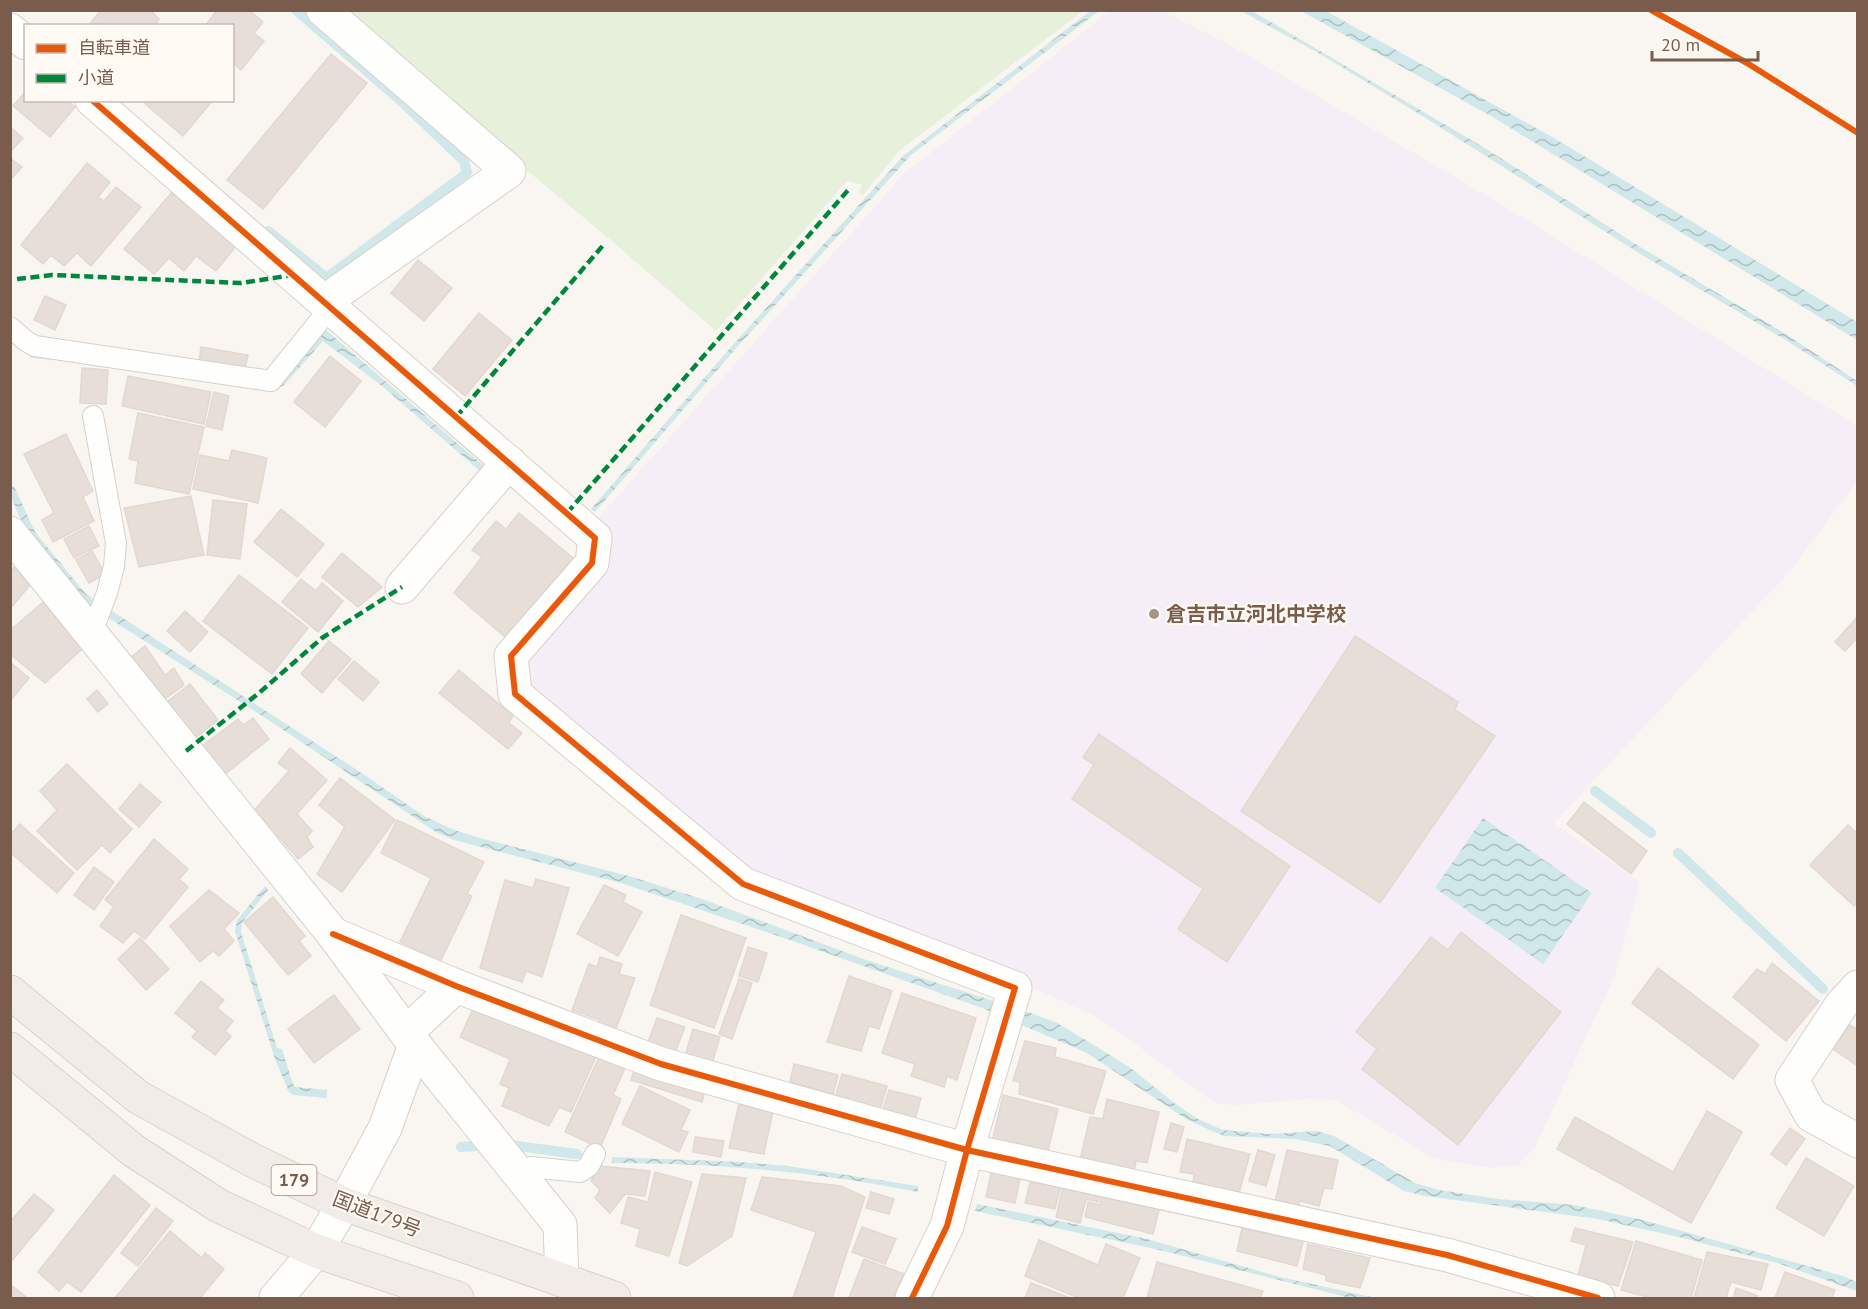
<svg xmlns="http://www.w3.org/2000/svg" width="1868" height="1309" font-family="'PT Sans','Noto Sans JP',sans-serif">
<style>
.education{fill:#f6eef6}
.park{fill:#e7f0db}
.water{fill:url(#water-waves)}
.lines{fill:none;stroke-linecap:round;stroke-linejoin:round}
.stream{stroke:#d0e8ea;stroke-width:10}
.building{fill:#e6ded7;stroke:#e2d8d2;stroke-width:1.5}
.service-casing{stroke:#d7d1cb;stroke-width:22}
.minor-casing{stroke:#d7d1cb;stroke-width:35}
.tertiary-casing{stroke:#d7d1cb;stroke-width:35}
.trunk-casing{stroke:#dad1cc;stroke-width:35}
.service{stroke:#fefefd;stroke-width:20}
.minor{stroke:#fefefd;stroke-width:33}
.tertiary{stroke:#fefefd;stroke-width:33}
.trunk{stroke:#f2ece8;stroke-width:33}
.quiet{stroke:#00873e;stroke-width:4.5;stroke-dasharray:9 4.5;stroke-linecap:butt}
.cycleway-casing{stroke:#fffaf3;stroke-width:10}
.cycleway{stroke:#e8590c;stroke-width:6}
.poi-dot{fill:#a69286;stroke:#fffaf3;stroke-width:2}
.labels{text-anchor:middle;stroke-width:4.5;stroke-linejoin:round;paint-order:stroke}
.shield{fill:#fffaf3;stroke:#a28b7f;stroke-width:1.5}
.shield-label{font-size:18px;font-weight:bold;fill:#7a5c4d}
.poi-label{font-size:20px;font-weight:bold;fill:#7a5c4d;stroke:#fffaf3;text-anchor:start}
.street-label{font-size:20px;fill:#7a5c4d;stroke:#fffaf3}
</style>
<defs>
<pattern id="water-waves" width="16" height="10" patternUnits="userSpaceOnUse" patternTransform="scale(1.5)"><rect width="16" height="10" fill="#d0e8ea"/><path d="M0 5q4-4 8 0t8 0" fill="none" stroke="#aebfc0"/></pattern>
</defs>
<rect width="100%" height="100%" fill="#f9f5f0"/>
<polygon class="education" points="1110,11 1162,11 1230,45 1499,203 1857,426 1857,481 1790,571 1554,823 1640,882 1615,975 1535,1147 1518,1165 1492,1168 1435,1159 1336,1100 1308,1099 1238,1105 1218,1104 1201,1094 1150,1055 1097,1017 1051,996 1007,977 742,877 521,690 520,658 604,562 594,523 904,174"/>
<polygon class="park" points="336,11 1083,11 900,150 863,195 859,193 862,185 847,181 716,331 613,242"/>
<g class="water">
<polygon points="1090,11 1099,11 911,155 731,354 595,512 591,509 731,347 903,156"/>
<polygon points="1241,11 1252,11 1483,147 1645,250 1784,333 1857,381 1857,386 1781,337 1642,255 1424,117 1315,51"/>
<polygon points="1301,11 1326,11 1561,142 1857,322 1857,340 1491,116"/>
<polygon points="326,330 485,467 481,472 382,386 323,341 284,385 277,390 271,392 68,361 32,358 11,343 10,339 275,387 283,382"/>
<path d="M10,484L15,488L35,532L86,594L360,772L424,816L452,829L476,837L629,876L702,899L869,961L1031,1013L1057,1023L1097,1047L1132,1069L1174,1103L1198,1119L1223,1130L1270,1134L1317,1131L1334,1136L1415,1183L1439,1190L1498,1199L1574,1205L1639,1219L1843,1276L1857,1282V1291L1777,1263L1683,1238L1598,1219L1425,1196L1404,1191L1330,1146L1295,1139L1224,1136L1210,1130L1186,1119L1087,1053L982,1008L790,940L621,883L454,840L436,832L267,719L104,615L90,610C64,578 11,525 10,484Z"/>
<polygon points="1483,818 1592,893 1543,964 1435,888"/>
<polygon points="265,886 268,890 242,923 241,932 277,1048 282,1049 293,1084 295,1087 327,1090 327,1098 293,1095 289,1092 275,1059 235,931 237,920"/>
<path d="M612,1157L740,1162L788,1166L918,1186V1192C816,1172 717,1163 612,1163Z"/>
<polygon points="977,1204 1147,1239 1280,1277 1376,1298 1390,1298 1350,1298 1160,1250 975,1211"/>
</g>
<g class="lines">
<g class="stream">
<polyline points="296,10 400,100 464,161 467,173 325,279"/>
<polyline points="268,231 323,275"/>
<polyline points="1595,791 1651,833"/>
<polyline points="1678,853 1823,989"/>
<polyline points="503,1144 577,1154"/>
<polyline points="461,1147 477,1146"/>
</g>
</g>
<g class="building">
<polygon points="101,10 150,10 159,19 154,26 88,26"/>
<polygon points="217,10 249,10 263,22 254,33 264,41 241,70 234,64 232,67 232,26 205,26"/>
<polygon points="331,54 367,83 263,209 227,180"/>
<polygon points="26,91 26,100 67,100 75,107 50,137 13,106"/>
<polygon points="147,100 213,100 183,136 144,103"/>
<polygon points="10,127 23,138 10,152"/>
<polygon points="10,158 22,167 10,180"/>
<polygon points="87,163 110,182 98,197 104,201 116,187 141,207 91,266 77,253 64,266 51,255 43,264 21,245"/>
<polygon points="172,192 236,246 216,271 196,256 184,271 169,258 154,274 124,249"/>
<polygon points="418,260 452,288 424,321 391,293"/>
<polygon points="45,296 66,305 55,330 34,320"/>
<polygon points="479,313 512,340 465,396 433,369"/>
<polygon points="201,347 248,355 245,369 199,361"/>
<polygon points="330,356 361,381 325,427 294,402"/>
<polygon points="82,368 108,370 106,404 80,403"/>
<polygon points="128,376 211,392 204,424 122,406"/>
<polygon points="214,392 229,396 222,430 206,426"/>
<polygon points="138,413 204,427 189,494 135,483 138,461 129,459"/>
<polygon points="66,434 93,491 83,497 94,521 53,542 42,520 54,513 24,454"/>
<polygon points="232,450 267,458 258,503 193,489 200,455 229,461"/>
<polygon points="191,496 204,555 139,567 124,508"/>
<polygon points="213,500 247,504 240,559 207,555"/>
<polygon points="281,509 324,544 297,577 254,542"/>
<polygon points="519,513 573,558 506,638 454,593 482,557 472,550 496,521 506,529"/>
<polygon points="89,526 99,546 74,558 64,539"/>
<polygon points="92,551 105,574 89,583 76,560"/>
<polygon points="342,553 382,587 358,607 322,577"/>
<polygon points="14,567 30,585 10,609 10,572"/>
<polygon points="239,575 308,628 272,674 203,621"/>
<polygon points="301,579 316,591 322,583 343,601 318,632 282,602"/>
<polygon points="43,602 82,649 45,683 10,654 10,626 13,628"/>
<polygon points="185,611 208,632 190,652 167,631"/>
<polygon points="1858,616 1858,637 1845,651 1835,642"/>
<polygon points="1355,636 1458,702 1455,710 1495,736 1380,903 1241,811"/>
<polygon points="329,641 351,659 322,693 301,674"/>
<polygon points="145,646 165,675 174,668 184,685 162,701 130,658"/>
<polygon points="354,661 379,682 363,701 338,679"/>
<polygon points="10,662 29,678 10,701"/>
<polygon points="459,670 513,716 509,723 522,733 508,749 439,693"/>
<polygon points="190,684 218,720 194,739 166,703"/>
<polygon points="97,690 108,704 98,712 87,699"/>
<polygon points="253,718 269,739 224,775 201,747 238,719 243,725"/>
<polygon points="1099,734 1290,866 1227,962 1178,929 1203,889 1072,799 1094,765 1083,757"/>
<polygon points="290,748 327,780 297,814 312,831 307,837 313,847 298,859 279,837 273,840 251,814 289,771 278,763"/>
<polygon points="67,764 132,829 110,853 102,845 77,870 37,831 57,810 40,791"/>
<polygon points="340,778 395,820 342,892 317,874 345,827 319,805"/>
<polygon points="140,784 161,802 139,827 119,809"/>
<polygon points="1584,802 1647,851 1631,874 1567,824"/>
<polygon points="397,820 484,862 467,894 472,896 440,962 400,942 431,878 381,853"/>
<polygon points="20,824 74,873 57,893 11,853 10,835"/>
<polygon points="1848,825 1858,834 1858,902 1854,906 1810,865"/>
<polygon points="154,839 188,869 179,879 188,887 145,939 134,931 123,943 100,926 114,907 105,900"/>
<polygon points="94,867 114,882 94,910 74,895"/>
<polygon points="536,879 569,888 542,977 526,971 522,982 480,968 505,880 533,888"/>
<polygon points="604,885 626,895 623,902 642,912 618,956 577,934"/>
<polygon points="209,890 239,913 224,929 234,941 219,956 213,951 200,962 170,926"/>
<polygon points="273,897 305,936 299,941 311,956 288,975 244,922"/>
<polygon points="681,915 746,938 714,1028 650,1005"/>
<polygon points="1461,932 1561,1012 1458,1145 1362,1069 1377,1049 1356,1032 1431,937 1448,950"/>
<polygon points="140,938 169,969 146,990 118,959"/>
<polygon points="748,947 767,953 758,982 739,976"/>
<polygon points="600,957 622,964 619,974 635,978 614,1034 597,1028 600,1020 572,1010 589,964 597,967"/>
<polygon points="1772,963 1819,1001 1786,1041 1733,997 1757,969 1765,974"/>
<polygon points="1658,968 1759,1045 1733,1079 1632,1003"/>
<polygon points="849,976 892,991 879,1029 869,1026 861,1051 827,1042"/>
<polygon points="739,979 752,983 732,1039 719,1034"/>
<polygon points="201,981 224,1000 217,1008 233,1021 225,1031 231,1036 215,1055 192,1037 197,1031 175,1013"/>
<polygon points="902,993 976,1018 957,1080 947,1076 944,1087 911,1076 915,1064 882,1053"/>
<polygon points="334,995 360,1029 314,1063 288,1029"/>
<polygon points="475,1005 596,1057 571,1112 559,1107 549,1126 502,1106 509,1088 500,1084 510,1059 460,1037"/>
<polygon points="657,1018 685,1027 674,1055 647,1045"/>
<polygon points="1850,1025 1858,1030 1858,1066 1833,1049"/>
<polygon points="693,1029 720,1037 711,1067 684,1059"/>
<polygon points="1025,1041 1056,1048 1055,1057 1106,1071 1093,1114 1019,1094 1020,1082 1013,1081"/>
<polygon points="600,1055 626,1066 613,1095 621,1099 600,1148 565,1132"/>
<polygon points="794,1064 838,1075 833,1094 790,1082"/>
<polygon points="635,1068 705,1090 702,1102 631,1080"/>
<polygon points="842,1074 887,1086 880,1110 835,1098"/>
<polygon points="640,1086 690,1110 681,1130 688,1132 679,1152 622,1124"/>
<polygon points="889,1090 921,1098 915,1119 883,1110"/>
<polygon points="1003,1095 1058,1109 1048,1151 991,1147"/>
<polygon points="1107,1099 1159,1112 1147,1163 1136,1161 1134,1172 1079,1164 1090,1117 1103,1119"/>
<polygon points="739,1104 773,1111 764,1154 729,1148"/>
<polygon points="1707,1111 1742,1132 1691,1223 1557,1149 1575,1117 1673,1172"/>
<polygon points="1171,1123 1184,1127 1177,1152 1164,1149"/>
<polygon points="1790,1128 1805,1139 1786,1165 1771,1154"/>
<polygon points="695,1137 724,1141 721,1157 693,1152"/>
<polygon points="1187,1139 1250,1154 1239,1193 1193,1182 1194,1174 1180,1172"/>
<polygon points="1258,1150 1275,1155 1266,1186 1249,1181"/>
<polygon points="1287,1150 1338,1160 1332,1189 1324,1188 1319,1206 1300,1201 1298,1207 1275,1202"/>
<polygon points="1806,1158 1854,1186 1824,1236 1776,1208"/>
<polygon points="600,1166 650,1171 645,1196 625,1194 610,1213 595,1198 600,1190 591,1181"/>
<polygon points="992,1168 1021,1174 1015,1203 986,1197"/>
<polygon points="655,1172 692,1182 669,1256 636,1246 640,1229 621,1223 628,1197 648,1202"/>
<polygon points="702,1174 746,1178 732,1236 687,1266 679,1263"/>
<polygon points="114,1175 150,1205 81,1292 67,1282 59,1291 38,1272"/>
<polygon points="1032,1175 1062,1182 1055,1209 1025,1203"/>
<polygon points="762,1177 841,1186 865,1197 832,1298 793,1298 816,1232 751,1210"/>
<polygon points="1064,1183 1100,1192 1098,1202 1086,1199 1080,1223 1056,1217"/>
<polygon points="871,1192 894,1199 889,1214 866,1208"/>
<polygon points="1102,1192 1160,1206 1153,1234 1085,1217 1088,1202 1100,1205"/>
<polygon points="34,1194 54,1210 10,1263 10,1222"/>
<polygon points="156,1208 173,1221 138,1266 121,1253"/>
<polygon points="862,1227 896,1239 885,1264 852,1252"/>
<polygon points="1242,1228 1303,1242 1297,1266 1237,1251"/>
<polygon points="1575,1228 1633,1242 1618,1286 1578,1276 1586,1245 1571,1241"/>
<polygon points="170,1231 202,1258 205,1253 224,1269 200,1298 115,1298"/>
<polygon points="1039,1240 1098,1265 1106,1244 1140,1258 1123,1298 1079,1298 1025,1276"/>
<polygon points="1636,1241 1702,1260 1691,1298 1651,1298 1621,1290"/>
<polygon points="1308,1244 1370,1258 1360,1288 1326,1281 1326,1275 1303,1269"/>
<polygon points="1707,1252 1768,1264 1761,1290 1731,1282 1726,1298 1694,1298"/>
<polygon points="864,1259 904,1274 893,1298 849,1298"/>
<polygon points="1157,1262 1263,1291 1260,1298 1147,1298"/>
<polygon points="1785,1272 1835,1290 1832,1298 1775,1298"/>
<polygon points="1031,1283 1070,1298 1025,1298"/>
<polygon points="10,1284 27,1298 10,1298"/>
<polygon points="1736,1288 1758,1296 1757,1298 1733,1298"/>
</g>
<g class="lines">
<defs>
<g id="service">
<polyline points="10,327 26,341 35,346 271,381 330,308"/>
<polyline points="89,630 96,622 107,593 114,566 116,543 93,416"/>
<polyline points="518,1173 531,1167 580,1172 589,1166 595,1154"/>
</g>
<g id="minor">
<polyline points="323,10 509,171 324,302"/>
<polyline points="10,30 26,43"/>
<polyline points="92,100 595,538 592,563 511,656 515,694 743,884 1015,988 967,1150 947,1226 912,1298"/>
<polyline points="10,533 333,934 415,1045 560,1225 562,1280"/>
<polyline points="402,587 509,462"/>
<polyline points="333,934 456,986 661,1064 967,1150 1447,1255 1598,1298"/>
<polyline points="1858,987 1842,1004 1792,1080 1811,1115 1858,1141"/>
<polyline points="406,1033 456,986"/>
<polyline points="344,1204 385,1128 415,1045"/>
</g>
<polyline id="tertiary" points="276,1298 316,1251 344,1204"/>
<g id="trunk">
<polyline points="10,992 138,1097 252,1160 344,1204 614,1298"/>
<polyline points="10,1049 134,1151 219,1206 316,1251 457,1298"/>
</g>
</defs>
<use href="#service" class="service-casing"/>
<use href="#minor" class="minor-casing"/>
<use href="#tertiary" class="tertiary-casing"/>
<use href="#trunk" class="trunk-casing"/>
<use href="#service" class="service"/>
<use href="#minor" class="minor"/>
<use href="#tertiary" class="tertiary"/>
<use href="#trunk" class="trunk"/>
<g class="quiet">
<polyline points="17,279 52,275 241,283 293,275"/>
<polyline points="456,417 605,243"/>
<polyline points="567,513 850,188"/>
<polyline points="186,751 259,693 322,638 402,587"/>
</g>
<defs>
<g id="cycleway">
<polyline points="1651,10 1747,63 1858,133"/>
<polyline points="92,100 595,538 592,563 511,656 515,694 743,884 1015,988 967,1150 947,1226 912,1298"/>
<polyline points="333,934 456,986 661,1064 967,1150 1447,1255 1598,1298"/>
</g>
</defs>
<use href="#cycleway" class="cycleway-casing"/>
<use href="#cycleway" class="cycleway"/>
</g>
<circle class="poi-dot" cx="1154" cy="614" r="6"/>
<g class="labels">
<rect class="shield" x="271.5" y="1165" width="45" height="30" rx="4.5"/>
<g class="shield-label">
<text x="294" y="1186">179</text>
</g>
<g class="poi-label">
<text x="1166" y="621">倉吉市立河北中学校</text>
</g>
<g class="street-label">
<text transform="translate(377 1214) rotate(21)" y="7">国道179号</text>
</g>
</g>
<rect width="1868" height="1309" fill="none" stroke="#7a5c4d" stroke-width="24"/>
<rect x="24" y="24" width="210" height="78" fill="#fffaf3" stroke="#cabbb1" stroke-width="1.5"/>
<rect x="36" y="44" width="30" height="9" fill="#e8590c" stroke="#cabbb1" stroke-width="1.5"/>
<text x="78" y="54" font-size="18" fill="#7a5c4d">自転車道</text>
<rect x="36" y="74" width="30" height="9" fill="#00873e" stroke="#cabbb1" stroke-width="1.5"/>
<text x="78" y="84" font-size="18" fill="#7a5c4d">小道</text>
<path d="M1652 51v9h106v-9" fill="none" stroke="#7a5c4d" stroke-width="3"/>
<text x="1661" y="51" font-size="18" fill="#7a5c4d" stroke="#fffaf3" stroke-width="4.5" paint-order="stroke">20 m</text>
</svg>
